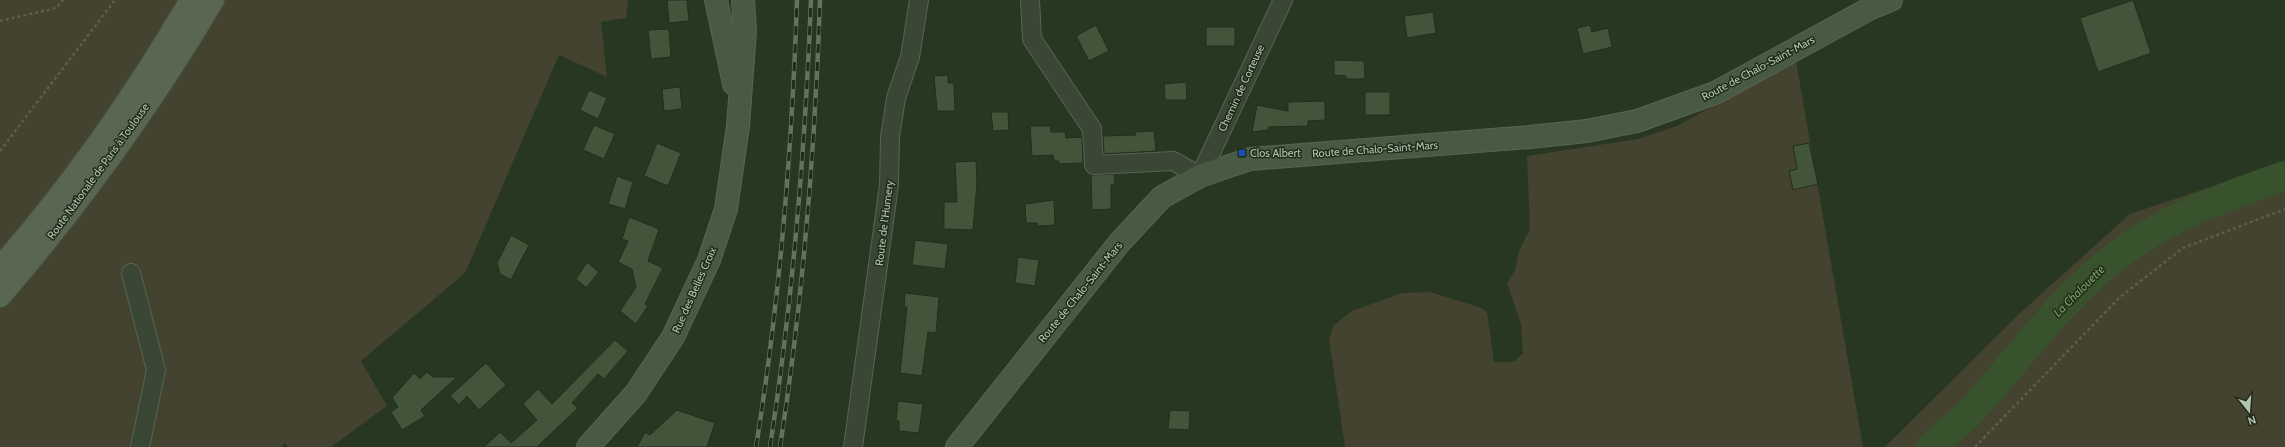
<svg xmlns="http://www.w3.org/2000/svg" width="2285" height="447" font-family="Cabin,sans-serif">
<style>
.green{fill:#44432f}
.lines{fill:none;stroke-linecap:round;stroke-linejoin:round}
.river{stroke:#38522d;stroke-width:30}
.building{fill:#42543a;stroke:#212e1c}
.street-casing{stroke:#576552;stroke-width:20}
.secondary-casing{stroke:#576552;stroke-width:24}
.primary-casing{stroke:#465441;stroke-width:24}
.path{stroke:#5b604c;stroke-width:2.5;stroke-dasharray:3 3;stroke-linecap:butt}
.street{stroke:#3a4734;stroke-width:18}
.secondary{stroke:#495a43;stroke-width:22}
.primary{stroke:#596752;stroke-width:22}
.rail-casing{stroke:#62735b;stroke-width:4.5}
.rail{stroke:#1f2c1a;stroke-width:3;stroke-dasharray:9;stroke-linecap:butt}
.transit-dot{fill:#1a4fb4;stroke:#1f2c1a;stroke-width:1.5}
.labels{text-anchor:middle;stroke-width:3;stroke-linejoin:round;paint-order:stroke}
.street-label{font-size:11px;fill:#b4c4af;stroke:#1f2c1a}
.poi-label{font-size:11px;fill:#b4c4af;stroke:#1f2c1a;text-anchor:start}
.water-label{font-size:12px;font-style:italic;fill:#7aa269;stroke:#1f2c1a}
</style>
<rect width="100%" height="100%" fill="#283721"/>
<g class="green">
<polygon points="0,0 628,0 626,18 601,22 607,77 559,55 465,273 361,361 387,406 331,447 288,447 285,443 282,447 0,447"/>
<polygon points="1796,61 1863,447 1345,447 1329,339 1334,325 1352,311 1402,293 1430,292 1482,308 1487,312 1494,362 1514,362 1523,353 1521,324 1507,283 1515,270 1519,251 1530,229 1527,156 1638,139 1677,126"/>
<polygon points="2285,162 2285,447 1885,447 2020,313 2130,214"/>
</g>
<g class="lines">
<path class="river" d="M1931,447C1946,434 1962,421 1976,406C2019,358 2058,303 2109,262C2159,220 2224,197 2285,176"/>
</g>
<g class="building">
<polygon points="667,0 687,0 689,21 669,23"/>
<polygon points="2133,0 2151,53 2098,72 2080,18"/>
<polygon points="1433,12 1436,33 1407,38 1404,16"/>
<polygon points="1096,25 1109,51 1089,61 1076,36"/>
<polygon points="1590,25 1592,32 1608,28 1612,47 1583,54 1577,28"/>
<rect x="1206" y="27" width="29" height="19"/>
<polygon points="669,29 671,57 651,59 648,30"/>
<polygon points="1334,60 1364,61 1365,79 1346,79 1346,76 1334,75"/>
<polygon points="948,75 948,83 954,83 955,111 937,111 934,76"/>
<polygon points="1186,82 1187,100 1165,100 1164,84"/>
<polygon points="680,87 682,109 664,111 662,89"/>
<polygon points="589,90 607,98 598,119 580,110"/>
<rect x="1365" y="92" width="25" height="23"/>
<polygon points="1325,101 1325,120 1308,121 1308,126 1269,127 1268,130 1252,132 1257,105 1288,111 1288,102"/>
<polygon points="991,112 1008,112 1009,130 993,131"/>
<polygon points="594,125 615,134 604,159 583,150"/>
<polygon points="1030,126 1050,126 1051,132 1065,132 1066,138 1082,137 1083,163 1058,164 1059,161 1054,161 1053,155 1032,156"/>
<polygon points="1154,131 1156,151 1104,154 1103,136 1136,135 1135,132"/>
<polygon points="657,143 681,153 668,186 644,176"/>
<polygon points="1809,143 1818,184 1793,190 1789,171 1797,169 1793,146"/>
<polygon points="976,161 977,184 973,230 944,229 944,202 957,202 955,162"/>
<polygon points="1114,174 1115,185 1111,185 1111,209 1092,210 1091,175"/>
<polygon points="617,176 633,182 625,209 608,204"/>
<polygon points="1054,200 1055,225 1038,226 1037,223 1026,223 1025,204"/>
<polygon points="629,217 659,229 648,261 663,268 645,304 648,306 636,324 620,311 636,287 632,269 618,262 628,241 622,239"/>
<polygon points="511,235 529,245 511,280 500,274 497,263"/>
<polygon points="915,240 948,244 945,269 912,265"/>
<polygon points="1018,257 1039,260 1035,286 1015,283"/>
<polygon points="587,262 599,272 586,288 576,279"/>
<polygon points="905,293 939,297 936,333 928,332 922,376 900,373 907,307 904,307"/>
<polygon points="615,340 628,351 604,379 598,374 572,403 578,408 537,447 484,447 500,432 511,443 537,420 523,404 538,389 552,404"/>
<polygon points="486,363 506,385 479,410 467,396 459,405 450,396"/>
<polygon points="427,372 433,377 457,377 421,410 425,416 402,430 391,412 398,407 392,398 414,373 420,379"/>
<polygon points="898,401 923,404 919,433 899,431 899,421 896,421"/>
<polygon points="677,410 715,423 707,447 637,447 645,432 650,435"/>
<polygon points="1170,410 1190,411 1189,430 1168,429"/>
</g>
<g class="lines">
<defs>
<g id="street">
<polyline points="1030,0 1032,39 1092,129 1094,165 1173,161 1200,176 1283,0"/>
<polyline points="131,273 156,370 140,447"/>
<polyline points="853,447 889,185 890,137 896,98 910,57 919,0"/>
</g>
<g id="secondary">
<polyline points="716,0 734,84"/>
<polyline points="588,447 636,393 673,337 709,260 726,209 738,126 745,31 743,0"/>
<polyline points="957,447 1120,242 1162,197 1200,176 1250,159 1530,137 1587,131 1637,121 1715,93 1869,9 1891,0"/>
</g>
<g id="primary">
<path d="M0,268C72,186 136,94 191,0"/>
<path d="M0,296C80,203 151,105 213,0"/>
</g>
</defs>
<use href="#street" class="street-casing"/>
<use href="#secondary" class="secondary-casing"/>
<use href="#primary" class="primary-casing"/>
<g class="path">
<polyline points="0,21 56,8 63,0"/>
<polyline points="0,151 115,0"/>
<polyline points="1975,447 2120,297 2183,248 2285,209"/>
</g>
<use href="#street" class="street"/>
<use href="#secondary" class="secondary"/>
<use href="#primary" class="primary"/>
<defs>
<g id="rail">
<path d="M756,447C780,299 792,150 797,0"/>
<path d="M770,447C793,299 805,150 811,0"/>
<path d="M780,447C803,299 815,150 820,0"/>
</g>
</defs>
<use href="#rail" class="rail-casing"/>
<use href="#rail" class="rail"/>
</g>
<rect class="transit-dot" x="1238" y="149" width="8" height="8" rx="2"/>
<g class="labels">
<g class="street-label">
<text transform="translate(1758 68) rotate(-28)" y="4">Route de Chalo-Saint-Mars</text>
<text transform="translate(1241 88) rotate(-65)" y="4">Chemin de Corteuse</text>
<text transform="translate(1375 149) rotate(-4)" y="4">Route de Chalo-Saint-Mars</text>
<text transform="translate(98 171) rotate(-54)" y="4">Route Nationale de Paris à Toulouse</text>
<text transform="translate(884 223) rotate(-83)" y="4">Route de l'Humery</text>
<text transform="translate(694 290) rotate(-66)" y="4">Rue des Belles Croix</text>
<text transform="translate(1080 292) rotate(-51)" y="4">Route de Chalo-Saint-Mars</text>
</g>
<g class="poi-label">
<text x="1250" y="157">Clos Albert</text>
</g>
<g class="water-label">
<text transform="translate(2079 291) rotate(-45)" y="4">La Chalouette</text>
</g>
</g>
<g transform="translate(2249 411) rotate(163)" stroke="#1f2c1a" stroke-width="3" paint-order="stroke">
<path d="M0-3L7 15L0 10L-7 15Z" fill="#b4c4af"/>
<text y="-6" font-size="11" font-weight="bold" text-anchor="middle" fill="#b4c4af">N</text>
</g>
</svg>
